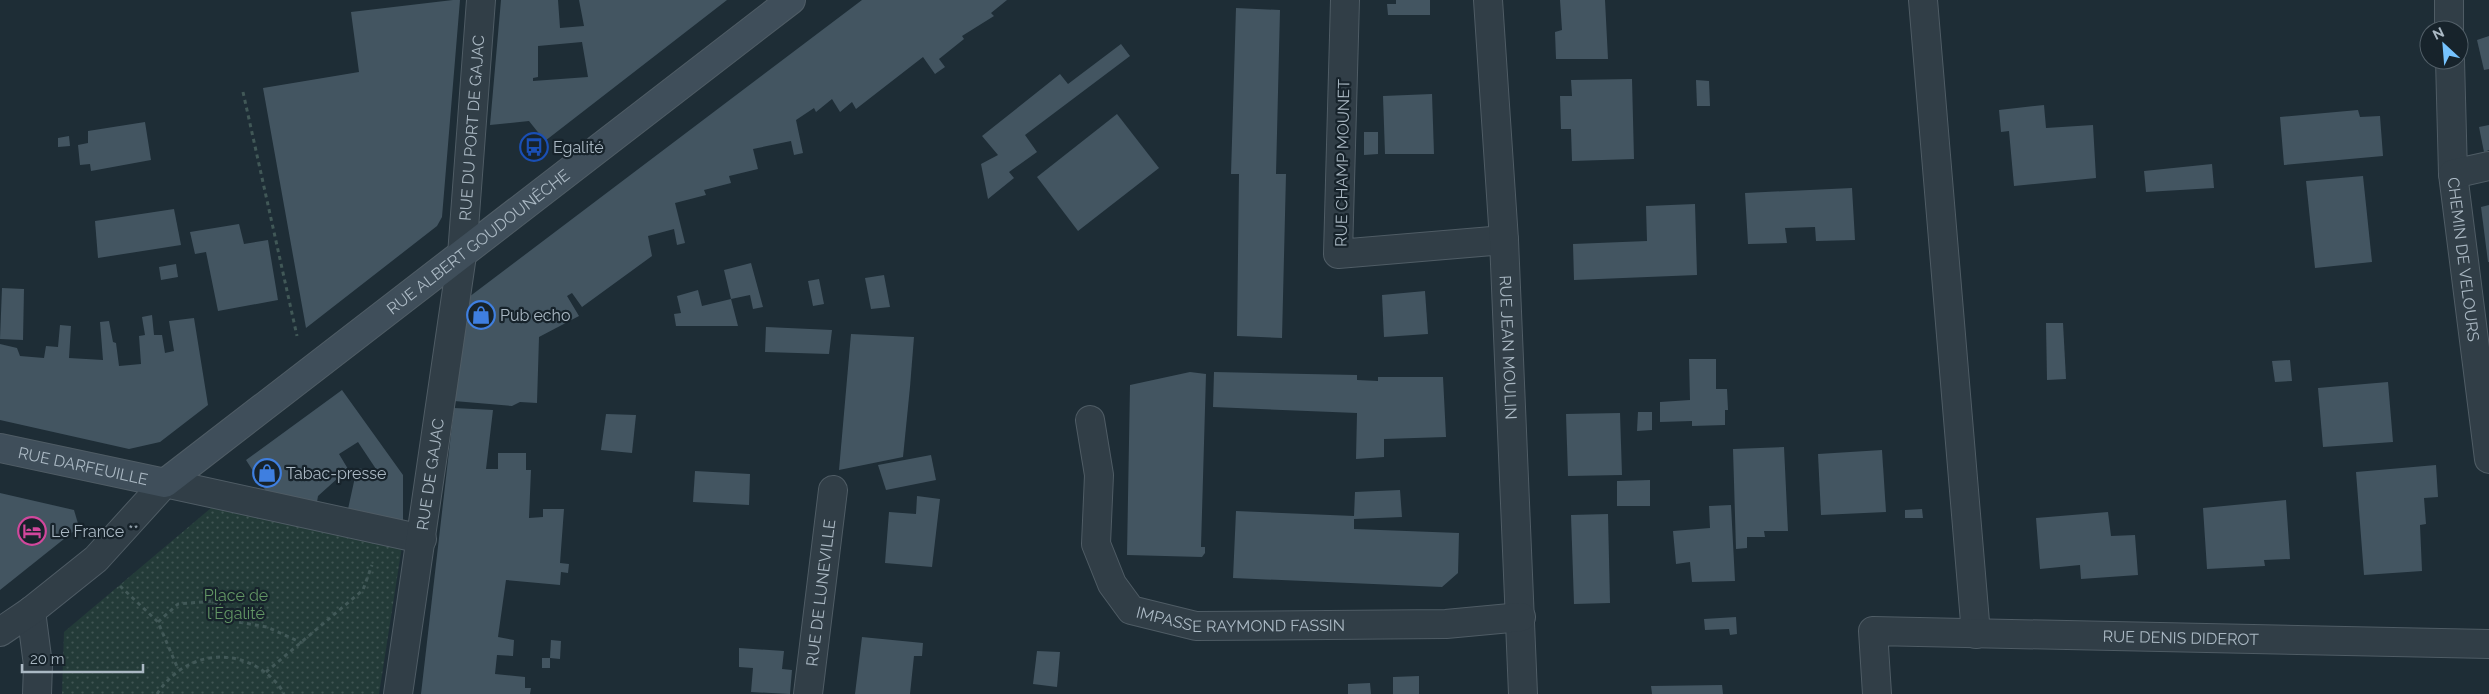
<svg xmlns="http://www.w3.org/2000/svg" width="2489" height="694" font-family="Raleway,sans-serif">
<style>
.park{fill:url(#park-dots)}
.building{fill:#435561;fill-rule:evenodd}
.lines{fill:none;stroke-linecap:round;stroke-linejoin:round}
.street-casing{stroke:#4f5c65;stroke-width:30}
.secondary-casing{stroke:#4f5c65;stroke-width:30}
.path{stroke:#415857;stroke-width:3;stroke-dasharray:4 4;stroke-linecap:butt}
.street{stroke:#313e47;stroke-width:28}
.secondary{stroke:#3f4e5a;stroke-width:28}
.labels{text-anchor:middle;stroke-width:4.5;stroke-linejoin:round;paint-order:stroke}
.street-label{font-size:16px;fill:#abb9c4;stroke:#17232b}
.poi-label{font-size:16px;fill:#abb9c4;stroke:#17232b;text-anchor:start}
.park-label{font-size:16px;fill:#629564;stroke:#17232b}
</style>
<defs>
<pattern id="park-dots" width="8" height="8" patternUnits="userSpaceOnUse" patternTransform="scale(1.25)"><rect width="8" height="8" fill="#233b38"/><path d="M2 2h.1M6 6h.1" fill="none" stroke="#405553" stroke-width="1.8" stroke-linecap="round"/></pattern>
</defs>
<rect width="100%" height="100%" fill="#1e2d36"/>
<polygon class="park" points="211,508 402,546 379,694 62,694 64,632"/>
<g class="building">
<polygon points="453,0 460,0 442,217 437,226 306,328 263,88 359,72 351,12"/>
<path d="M501,0H558L560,28L584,26L579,0H727L545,141L529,121L490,125ZM582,42L588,77L533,81V78L538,77V46Z"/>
<polygon points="862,0 1007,0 991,13 994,16 962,36 964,39 939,59 945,67 935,74 923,57 856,109 852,102 840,112 832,99 816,112 814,108 796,120 803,153 794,155 791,141 753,149 758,169 729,176 731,183 704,190 706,195 675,203 685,243 677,245 674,229 648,236 652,256 582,307 572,293 567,296 579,316 539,337 537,403 520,402 512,406 454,401 465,300"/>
<polygon points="1396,0 1430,0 1430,15 1388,15 1387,4 1396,4"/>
<polygon points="1560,0 1605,0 1608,59 1556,59 1555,32 1562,30"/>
<polygon points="1236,8 1280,10 1276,174 1286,174 1282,338 1237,336 1239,174 1231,174"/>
<polygon points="2489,36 2489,69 2484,70 2477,40"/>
<polygon points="1121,44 1130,56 1025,135 1037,152 1009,172 1014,178 988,199 981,164 998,155 982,136 1060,74 1068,84"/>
<polygon points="1632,79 1634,159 1572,161 1571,129 1561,129 1560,96 1572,96 1571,80"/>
<polygon points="1696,80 1709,81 1710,106 1697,106"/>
<polygon points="1432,94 1434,154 1385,154 1383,96"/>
<polygon points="2044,105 2046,128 2093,125 2096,178 2014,186 2009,131 2001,132 1999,110"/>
<polygon points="2358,110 2360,117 2380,116 2383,156 2284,165 2280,117"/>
<polygon points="1117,114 1159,168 1078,231 1037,177"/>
<polygon points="145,122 151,160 91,171 90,164 80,165 78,145 88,143 88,131"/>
<polygon points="2489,125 2489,150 2484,152 2479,127"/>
<polygon points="1364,132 1378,132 1378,154 1364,155"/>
<polygon points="69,136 70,146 58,147 58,138"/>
<polygon points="2212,164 2214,188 2146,192 2144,171"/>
<polygon points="2363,176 2372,262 2315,268 2306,181"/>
<polygon points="1852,188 1855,240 1816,241 1815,227 1785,228 1787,243 1748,244 1745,193"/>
<polygon points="1695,204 1697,275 1574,280 1573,244 1647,241 1646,206"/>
<polygon points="2489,205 2489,262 2488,262 2481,207"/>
<polygon points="174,209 181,245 98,258 95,221"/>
<polygon points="239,224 244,244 268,240 278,300 218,311 206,252 195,254 190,232"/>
<polygon points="751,263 763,307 753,309 750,295 731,299 724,270"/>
<polygon points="176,264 178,277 161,280 159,267"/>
<polygon points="884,275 890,307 871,309 865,278"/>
<polygon points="819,279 824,304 813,306 808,281"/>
<polygon points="2,288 24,289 23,340 0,339"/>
<polygon points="698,290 702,306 731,299 738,326 676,326 674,314 681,313 677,296"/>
<polygon points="1425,291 1428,334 1384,337 1382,295"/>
<polygon points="152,315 154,335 162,335 165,353 174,351 169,321 194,318 208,405 160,442 129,449 0,420 0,344 17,348 20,356 44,358 46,346 58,347 60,325 71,326 69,358 103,360 100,322 109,321 113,342 116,343 119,366 141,364 139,336 145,335 142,317"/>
<polygon points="2046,323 2063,323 2066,379 2047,380"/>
<polygon points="766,327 832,330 829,354 765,352"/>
<polygon points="851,334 914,337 910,387 903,457 839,470"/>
<polygon points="1689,359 1716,359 1716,389 1727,389 1728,410 1725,410 1725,425 1692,426 1692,421 1660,422 1660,402 1690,400"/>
<polygon points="2290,360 2292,381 2275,382 2272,361"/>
<polygon points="1190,372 1206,374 1201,547 1205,547 1205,553 1202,557 1127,555 1130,385"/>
<polygon points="1214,372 1357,375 1357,380 1378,381 1378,377 1443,377 1446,437 1384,439 1384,457 1356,459 1357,413 1213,407"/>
<polygon points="2388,382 2393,442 2323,447 2318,388"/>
<polygon points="342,390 403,475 403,522 348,509 357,468 378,472 358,442 339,454 348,469 318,496 317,502 266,491 246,460"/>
<polygon points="454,408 493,410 486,469 498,469 498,453 526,453 526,470 531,470 529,518 543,517 543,509 564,509 560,563 569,564 568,573 561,572 560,585 506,580 498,637 514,640 513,656 497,655 495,674 525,677 525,688 531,688 530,694 421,694"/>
<polygon points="1638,412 1652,412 1652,430 1637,431"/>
<polygon points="1620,413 1622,475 1568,476 1566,414"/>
<polygon points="606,414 636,415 632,453 601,450"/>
<polygon points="1784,447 1788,531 1764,531 1765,537 1747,537 1747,548 1736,549 1733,449"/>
<polygon points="1882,450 1886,512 1821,515 1818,454"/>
<polygon points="931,455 936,480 886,490 878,465"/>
<polygon points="2436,465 2438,497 2424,498 2426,524 2420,525 2422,571 2364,575 2356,472"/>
<polygon points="695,471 750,474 749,505 693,502"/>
<polygon points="1650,480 1650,506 1617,506 1617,481"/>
<polygon points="1400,490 1402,517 1354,519 1354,529 1459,533 1458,573 1442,587 1233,578 1236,511 1354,516 1355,492"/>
<polygon points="0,493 74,510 79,527 0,590"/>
<polygon points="917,496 940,499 932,567 885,563 889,512 916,514"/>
<polygon points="2286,500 2290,559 2264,560 2265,566 2207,569 2203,508"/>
<polygon points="1731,505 1735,581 1692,582 1690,562 1676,564 1673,531 1710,528 1709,506"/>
<polygon points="1922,509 1923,518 1905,518 1905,510"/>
<polygon points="2108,512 2111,536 2135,535 2138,575 2081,579 2080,565 2040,569 2036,518"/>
<polygon points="1608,514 1610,603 1574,604 1571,515"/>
<polygon points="1736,617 1737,634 1730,635 1729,629 1705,630 1704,619"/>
<polygon points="862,637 923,643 922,656 914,656 910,694 855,694"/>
<polygon points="551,640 561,641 560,659 550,658"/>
<polygon points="739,648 784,651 782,669 792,670 790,694 751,692 753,668 739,667"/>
<polygon points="1037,651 1060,652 1057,687 1033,684"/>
<rect x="542" y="658" width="8" height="10"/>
<polygon points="1419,676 1419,694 1393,694 1393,677"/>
<polygon points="1370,683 1371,694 1348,694 1348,684"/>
<polygon points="1722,685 1723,694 1652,694 1651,686"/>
</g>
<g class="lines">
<defs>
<g id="street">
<polyline points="1345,0 1338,254 1504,240"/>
<path id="s1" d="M1488,0L1504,240L1523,694"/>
<polyline points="1923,0 1976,634"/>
<polyline points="2449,0 2449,30"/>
<path id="s2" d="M2450,60L2453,174L2489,459"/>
<polyline points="2453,174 2489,166"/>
<path id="s3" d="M1090,420L1099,475L1096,544L1112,584L1131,610L1196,626L1446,624L1521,617"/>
<polyline points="31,611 38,665 37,694"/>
<polyline points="0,632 31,611 96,559 165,483 422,539"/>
<path id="s4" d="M398,694L462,255L481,0"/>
<path id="s5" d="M808,694L833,490"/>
<path id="s6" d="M1877,694L1873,631L2489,644"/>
</g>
<g id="secondary">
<path id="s7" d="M0,448L165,483L791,0"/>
</g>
</defs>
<use href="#street" class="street-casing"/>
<use href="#secondary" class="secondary-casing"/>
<g class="path">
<polyline points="243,92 297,336"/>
<polyline points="120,586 158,622 178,669"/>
<polyline points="158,622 178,604 214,601 238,622 267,627 302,643"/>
<polyline points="266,672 363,590 372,565"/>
<path d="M157,694C179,660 220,646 257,667C267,673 279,683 284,694"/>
</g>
<use href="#street" class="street"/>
<use href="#secondary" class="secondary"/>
</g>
<defs>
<symbol id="bus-ring" viewBox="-11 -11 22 22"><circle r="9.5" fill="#17232b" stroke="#1a4fb4" stroke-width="1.5"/><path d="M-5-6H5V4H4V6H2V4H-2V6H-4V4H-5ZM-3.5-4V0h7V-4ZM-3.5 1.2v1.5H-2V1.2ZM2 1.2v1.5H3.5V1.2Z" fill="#1a4fb4"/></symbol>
<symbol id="shop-ring" viewBox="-11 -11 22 22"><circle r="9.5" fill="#17232b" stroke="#3f7fe0" stroke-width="1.5"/><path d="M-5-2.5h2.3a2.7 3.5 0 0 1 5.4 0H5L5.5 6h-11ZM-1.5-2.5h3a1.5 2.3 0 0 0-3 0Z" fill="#3f7fe0"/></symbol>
<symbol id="hotel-ring" viewBox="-11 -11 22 22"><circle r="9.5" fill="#17232b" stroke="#d1479c" stroke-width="1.5"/><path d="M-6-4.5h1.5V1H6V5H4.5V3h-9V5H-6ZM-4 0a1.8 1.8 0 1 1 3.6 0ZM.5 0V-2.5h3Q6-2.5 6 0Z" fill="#d1479c"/></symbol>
</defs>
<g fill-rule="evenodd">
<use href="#bus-ring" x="518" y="131" width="32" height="32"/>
<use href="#shop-ring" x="465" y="299" width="32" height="32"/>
<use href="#shop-ring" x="251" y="457" width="32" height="32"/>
<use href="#hotel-ring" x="16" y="515" width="32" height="32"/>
</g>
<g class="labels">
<g class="street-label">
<text dy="6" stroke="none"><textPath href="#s4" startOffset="571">RUE DU PORT DE GAJAC</textPath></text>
<text transform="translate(1342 163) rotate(-89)" y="6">RUE CHAMP MOUNET</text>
<text dy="6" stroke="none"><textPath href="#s7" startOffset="564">RUE ALBERT GOUDOUNÊCHE</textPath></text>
<text dy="6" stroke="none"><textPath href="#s2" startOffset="200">CHEMIN DE VELOURS</textPath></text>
<text dy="6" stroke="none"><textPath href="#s1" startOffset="348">RUE JEAN MOULIN</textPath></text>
<text dy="6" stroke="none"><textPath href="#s7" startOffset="85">RUE DARFEUILLE</textPath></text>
<text dy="6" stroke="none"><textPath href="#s4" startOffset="222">RUE DE GAJAC</textPath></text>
<text dy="6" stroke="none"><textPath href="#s5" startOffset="102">RUE DE LUNEVILLE</textPath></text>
<text dy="6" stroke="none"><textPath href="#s3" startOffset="311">IMPASSE RAYMOND FASSIN</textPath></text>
<text dy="6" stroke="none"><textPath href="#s6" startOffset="371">RUE DENIS DIDEROT</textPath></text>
</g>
<g class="poi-label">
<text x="553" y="153">Egalité</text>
<text x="500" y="321">Pub echo</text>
<text x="286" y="479">Tabac-presse</text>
<text x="51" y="537">Le France **</text>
</g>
<g class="park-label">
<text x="236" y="601">Place de<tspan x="236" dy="18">l'Égalité</tspan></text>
</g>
</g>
<g transform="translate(2444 45) rotate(334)"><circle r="24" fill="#17232b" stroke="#525f68"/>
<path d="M0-4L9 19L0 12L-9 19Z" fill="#76c3fe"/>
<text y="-8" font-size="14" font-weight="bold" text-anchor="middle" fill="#abb9c4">N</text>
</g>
<path d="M22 664v8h121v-8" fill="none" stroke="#abb9c4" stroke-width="2.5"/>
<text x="30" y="664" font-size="15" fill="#abb9c4" stroke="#17232b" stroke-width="4" paint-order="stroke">20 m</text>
</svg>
